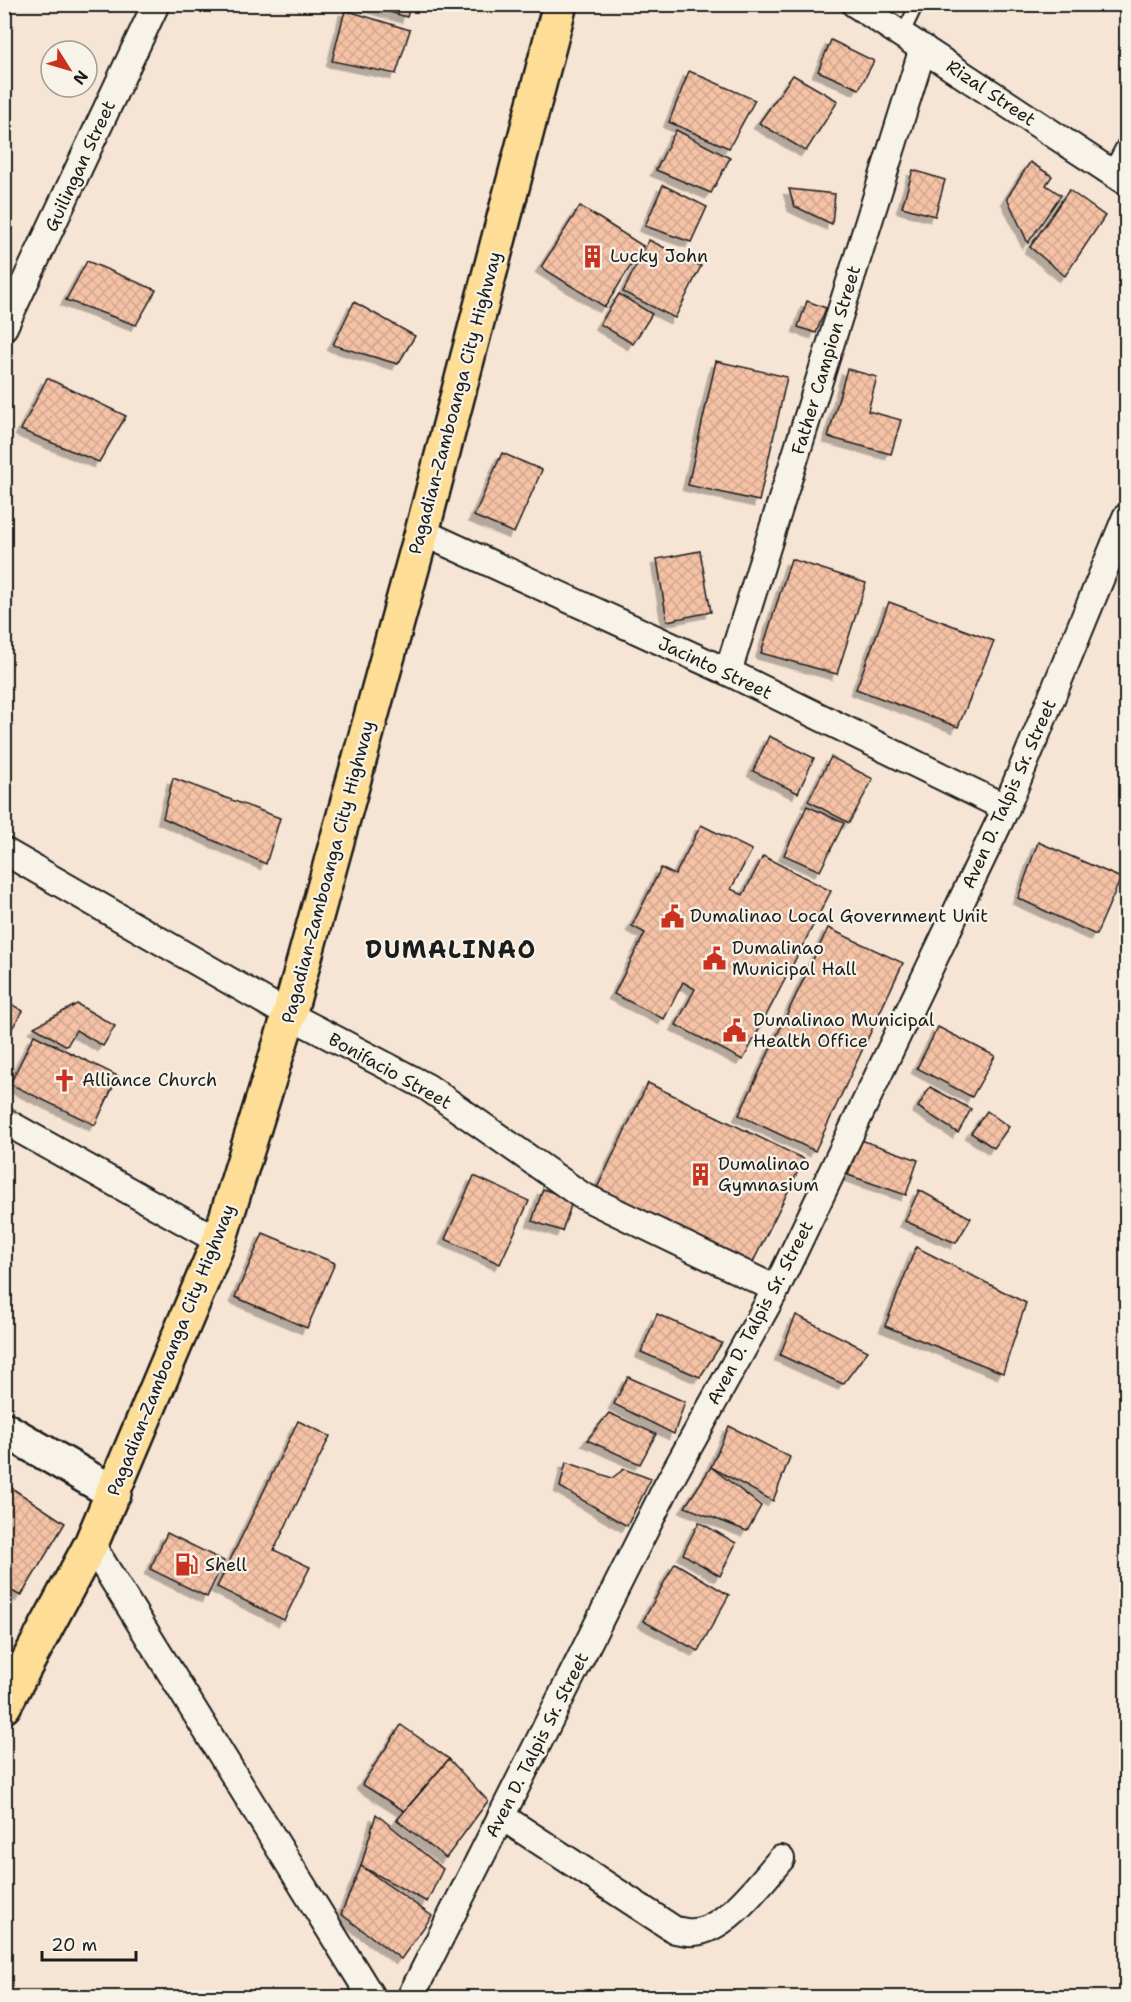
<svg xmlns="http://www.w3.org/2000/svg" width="1131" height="2002" font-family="'Shantell Sans',sans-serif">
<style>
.building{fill:url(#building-cross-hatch);stroke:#1c1c1c;stroke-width:1.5;filter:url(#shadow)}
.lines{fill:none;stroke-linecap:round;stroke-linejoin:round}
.lane-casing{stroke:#1c1c1c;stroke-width:16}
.street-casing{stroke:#1c1c1c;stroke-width:30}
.secondary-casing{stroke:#1c1c1c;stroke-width:38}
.highway-casing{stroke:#1c1c1c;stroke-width:38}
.lane{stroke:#f7f3e8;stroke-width:12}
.street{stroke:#f7f3e8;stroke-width:26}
.secondary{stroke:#f7f3e8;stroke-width:33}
.highway{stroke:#fedd96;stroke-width:33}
.labels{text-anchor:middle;stroke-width:4.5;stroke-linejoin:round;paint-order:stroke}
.street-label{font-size:18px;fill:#1c1c1c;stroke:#f7f3e8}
.poi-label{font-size:18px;fill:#1c1c1c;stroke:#f7f3e8;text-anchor:start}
.district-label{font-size:24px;font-weight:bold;letter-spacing:1.5px;fill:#1c1c1c;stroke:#f7f3e8}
</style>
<defs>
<pattern id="building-cross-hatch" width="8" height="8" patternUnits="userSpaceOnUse" patternTransform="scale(1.5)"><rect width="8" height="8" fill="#f5c2a6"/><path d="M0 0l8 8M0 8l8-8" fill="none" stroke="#d1a68e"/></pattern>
<filter id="shadow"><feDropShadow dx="-5.5" dy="5.5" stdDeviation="0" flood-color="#0004"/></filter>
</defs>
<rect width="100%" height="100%" fill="#f6e4d4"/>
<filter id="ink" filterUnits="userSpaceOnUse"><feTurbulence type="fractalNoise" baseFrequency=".0167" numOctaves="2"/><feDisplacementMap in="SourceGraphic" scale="12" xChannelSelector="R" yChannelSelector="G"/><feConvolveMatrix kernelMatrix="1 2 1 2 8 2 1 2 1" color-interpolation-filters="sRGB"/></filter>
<g filter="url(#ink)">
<g class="building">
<polygon points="362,4 411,4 407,17"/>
<polygon points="345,10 410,30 396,74 332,61"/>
<polygon points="831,40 874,61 859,89 818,71"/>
<polygon points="689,71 755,100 729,148 669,122"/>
<polygon points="793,75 838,101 806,151 759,123"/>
<polygon points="676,130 730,158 711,193 656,170"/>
<polygon points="1030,162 1052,176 1046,185 1061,195 1028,243 1007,198"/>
<polygon points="913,170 945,180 935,216 902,207"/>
<polygon points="663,185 707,207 691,242 645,226"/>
<polygon points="789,189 835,194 832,224 794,206"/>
<polygon points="1069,190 1105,216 1065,276 1030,247"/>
<polygon points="580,206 643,246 605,307 541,267"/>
<polygon points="649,240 701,266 675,318 623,292"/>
<polygon points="87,261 156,290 136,325 66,300"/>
<polygon points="619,294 652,314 633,344 600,324"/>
<polygon points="807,301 826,308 816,333 798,327"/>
<polygon points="354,302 415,336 398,364 333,345"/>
<polygon points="716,361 787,377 759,501 688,485"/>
<polygon points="847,369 877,377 868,411 901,420 891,454 828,437"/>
<polygon points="47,378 126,416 99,462 21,430"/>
<polygon points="502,453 542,470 514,533 474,516"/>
<polygon points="700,551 711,612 667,621 657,559"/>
<polygon points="791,559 866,583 837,674 761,653"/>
<polygon points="889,602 994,641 958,727 856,689"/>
<polygon points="769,736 814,758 798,793 753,771"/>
<polygon points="831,757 873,779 849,823 808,801"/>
<polygon points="173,778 280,818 266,864 163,818"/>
<polygon points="807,806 844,823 820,871 784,855"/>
<polygon points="701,825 752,850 731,889 743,895 763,856 831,891 743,1060 676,1025 695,989 683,982 664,1019 614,994 645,933 632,926 661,868 675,875"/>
<polygon points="1038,842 1121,878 1096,935 1018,898"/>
<polygon points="828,928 903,963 815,1151 739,1115"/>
<polygon points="4,1000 23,1011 4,1041"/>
<polygon points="77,1004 115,1026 103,1046 76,1030 67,1046 34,1027"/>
<polygon points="938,1027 995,1056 972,1097 917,1068"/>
<polygon points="34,1035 118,1076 95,1125 10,1084"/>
<polygon points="648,1083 804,1159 752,1264 597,1188"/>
<polygon points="930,1087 971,1109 958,1133 918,1107"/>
<polygon points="987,1111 1009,1127 994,1148 971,1133"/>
<polygon points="861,1140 918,1160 906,1195 848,1175"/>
<polygon points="474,1176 529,1201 500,1264 445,1239"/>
<polygon points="543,1189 573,1200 562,1231 532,1221"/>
<polygon points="919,1190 971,1218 956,1243 905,1221"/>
<polygon points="263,1233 335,1263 307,1328 235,1297"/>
<polygon points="916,1247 1026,1303 1003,1373 885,1326"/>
<polygon points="657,1314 722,1343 700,1377 641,1352"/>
<polygon points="796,1315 868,1351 843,1384 780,1355"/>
<polygon points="628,1377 685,1402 674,1434 614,1404"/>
<polygon points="609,1413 656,1434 640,1464 587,1440"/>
<polygon points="298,1421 330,1436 274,1550 310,1567 284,1620 217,1587"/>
<polygon points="729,1426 790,1457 773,1501 711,1467"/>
<polygon points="566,1462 612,1478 624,1469 651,1479 627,1526 560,1487"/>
<polygon points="711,1467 761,1506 747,1531 685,1507"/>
<polygon points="4,1483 65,1523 21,1596 4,1587"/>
<polygon points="699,1522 736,1543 720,1576 683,1554"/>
<polygon points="167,1533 224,1561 207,1597 150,1569"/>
<polygon points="675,1563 729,1595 698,1651 643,1621"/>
<polygon points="401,1725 449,1759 404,1811 362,1784"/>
<polygon points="449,1759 488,1801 446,1858 397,1820"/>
<polygon points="376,1814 443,1869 427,1902 361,1866"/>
<polygon points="361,1866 432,1916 401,1959 341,1914"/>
</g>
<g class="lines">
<defs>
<g id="lane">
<polyline points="902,35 917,4"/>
<polyline points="1109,172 1126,140"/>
</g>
<g id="street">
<polyline points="855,4 1126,182"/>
<polyline points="4,327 156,4"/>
<polyline points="422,532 728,672 1006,808"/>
<polyline points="728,672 923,48"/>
<polyline points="4,851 289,1015 427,1087 581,1195 776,1289"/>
<polyline points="4,1121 219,1241"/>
<polyline points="91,1544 372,1998"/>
<path d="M501,1816L675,1930C681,1931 688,1933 694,1932C726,1930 761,1882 781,1859"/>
<polyline points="410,1998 667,1486 776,1289 1006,808 1126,517"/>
</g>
<polyline id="secondary" points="4,1429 114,1493"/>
<polyline id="highway" points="4,1706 91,1544 219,1241 289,1015 422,532 560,4"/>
</defs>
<use href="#lane" class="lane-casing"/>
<use href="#street" class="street-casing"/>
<use href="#secondary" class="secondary-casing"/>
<use href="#highway" class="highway-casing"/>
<use href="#lane" class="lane"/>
<use href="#street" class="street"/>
<use href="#secondary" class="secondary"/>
<use href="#highway" class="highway"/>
</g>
</g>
<defs>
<symbol id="building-bare" viewBox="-9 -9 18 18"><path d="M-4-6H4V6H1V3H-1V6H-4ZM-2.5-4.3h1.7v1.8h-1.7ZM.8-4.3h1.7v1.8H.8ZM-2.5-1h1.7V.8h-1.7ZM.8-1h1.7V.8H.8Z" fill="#c8321e" stroke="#f7f3e8" stroke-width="2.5" paint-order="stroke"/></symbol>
<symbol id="civic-bare" viewBox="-9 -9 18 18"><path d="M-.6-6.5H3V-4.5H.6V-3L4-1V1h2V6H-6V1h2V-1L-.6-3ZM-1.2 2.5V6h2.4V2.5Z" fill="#c8321e" stroke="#f7f3e8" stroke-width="2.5" paint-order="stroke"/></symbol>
<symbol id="church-bare" viewBox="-9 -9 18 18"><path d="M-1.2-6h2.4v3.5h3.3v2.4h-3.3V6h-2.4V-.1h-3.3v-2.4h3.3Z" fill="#c8321e" stroke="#f7f3e8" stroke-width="2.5" paint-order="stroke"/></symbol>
<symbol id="fuel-bare" viewBox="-9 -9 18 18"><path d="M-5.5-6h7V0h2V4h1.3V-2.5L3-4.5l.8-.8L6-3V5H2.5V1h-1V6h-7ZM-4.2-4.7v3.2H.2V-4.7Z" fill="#c8321e" stroke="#f7f3e8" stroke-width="2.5" paint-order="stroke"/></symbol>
</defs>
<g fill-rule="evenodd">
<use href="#building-bare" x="576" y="240" width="33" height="33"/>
<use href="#civic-bare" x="656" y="900" width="33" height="33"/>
<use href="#civic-bare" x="698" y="942" width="33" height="33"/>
<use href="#civic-bare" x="718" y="1014" width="33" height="33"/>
<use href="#church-bare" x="48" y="1064" width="33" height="33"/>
<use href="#building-bare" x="684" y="1158" width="33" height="33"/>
<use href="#fuel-bare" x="170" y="1548" width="33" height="33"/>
</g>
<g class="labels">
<g class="street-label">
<text transform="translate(991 93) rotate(34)" y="6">Rizal Street</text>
<text transform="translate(80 166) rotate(-65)" y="6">Guilingan Street</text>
<text transform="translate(826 360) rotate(-73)" y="6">Father Campion Street</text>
<text transform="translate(455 403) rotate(-75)" y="6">Pagadian-Zamboanga City Highway</text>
<text transform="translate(715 668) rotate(25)" y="6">Jacinto Street</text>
<text transform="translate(1009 794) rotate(-66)" y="6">Aven D. Talpis Sr. Street</text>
<text transform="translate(328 872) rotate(-75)" y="6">Pagadian-Zamboanga City Highway</text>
<text transform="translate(390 1071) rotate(29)" y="6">Bonifacio Street</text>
<text transform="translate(760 1313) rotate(-62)" y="6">Aven D. Talpis Sr. Street</text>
<text transform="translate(171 1350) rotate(-68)" y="6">Pagadian-Zamboanga City Highway</text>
<text transform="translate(537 1745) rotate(-63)" y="6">Aven D. Talpis Sr. Street</text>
</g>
<g class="poi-label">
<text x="610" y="262">Lucky John</text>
<text x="690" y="922">Dumalinao Local Government Unit</text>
<text x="732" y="954">Dumalinao<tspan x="732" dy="21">Municipal Hall</tspan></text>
<text x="753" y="1026">Dumalinao Municipal<tspan x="753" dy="21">Health Office</tspan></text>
<text x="82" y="1086">Alliance Church</text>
<text x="718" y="1170">Dumalinao<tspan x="718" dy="21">Gymnasium</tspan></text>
<text x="205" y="1571">Shell</text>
</g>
<g class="district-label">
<text x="451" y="958">DUMALINAO</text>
</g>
</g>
<rect width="1131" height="2002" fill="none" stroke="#f7f3e8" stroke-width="24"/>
<rect x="12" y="12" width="1107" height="1978" fill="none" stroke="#1c1c1c" stroke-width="2" filter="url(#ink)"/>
<g transform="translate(69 69) rotate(127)"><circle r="28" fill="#f7f3e8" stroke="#9f9d96" stroke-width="1.5"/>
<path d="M0-4.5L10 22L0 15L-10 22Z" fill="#c8321e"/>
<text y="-9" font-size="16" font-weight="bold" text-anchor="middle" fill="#1c1c1c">N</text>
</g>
<path d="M42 1951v9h94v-9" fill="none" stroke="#1c1c1c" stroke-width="3"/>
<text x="51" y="1951" font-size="18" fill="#1c1c1c" stroke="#f7f3e8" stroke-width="4.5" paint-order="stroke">20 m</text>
</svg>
